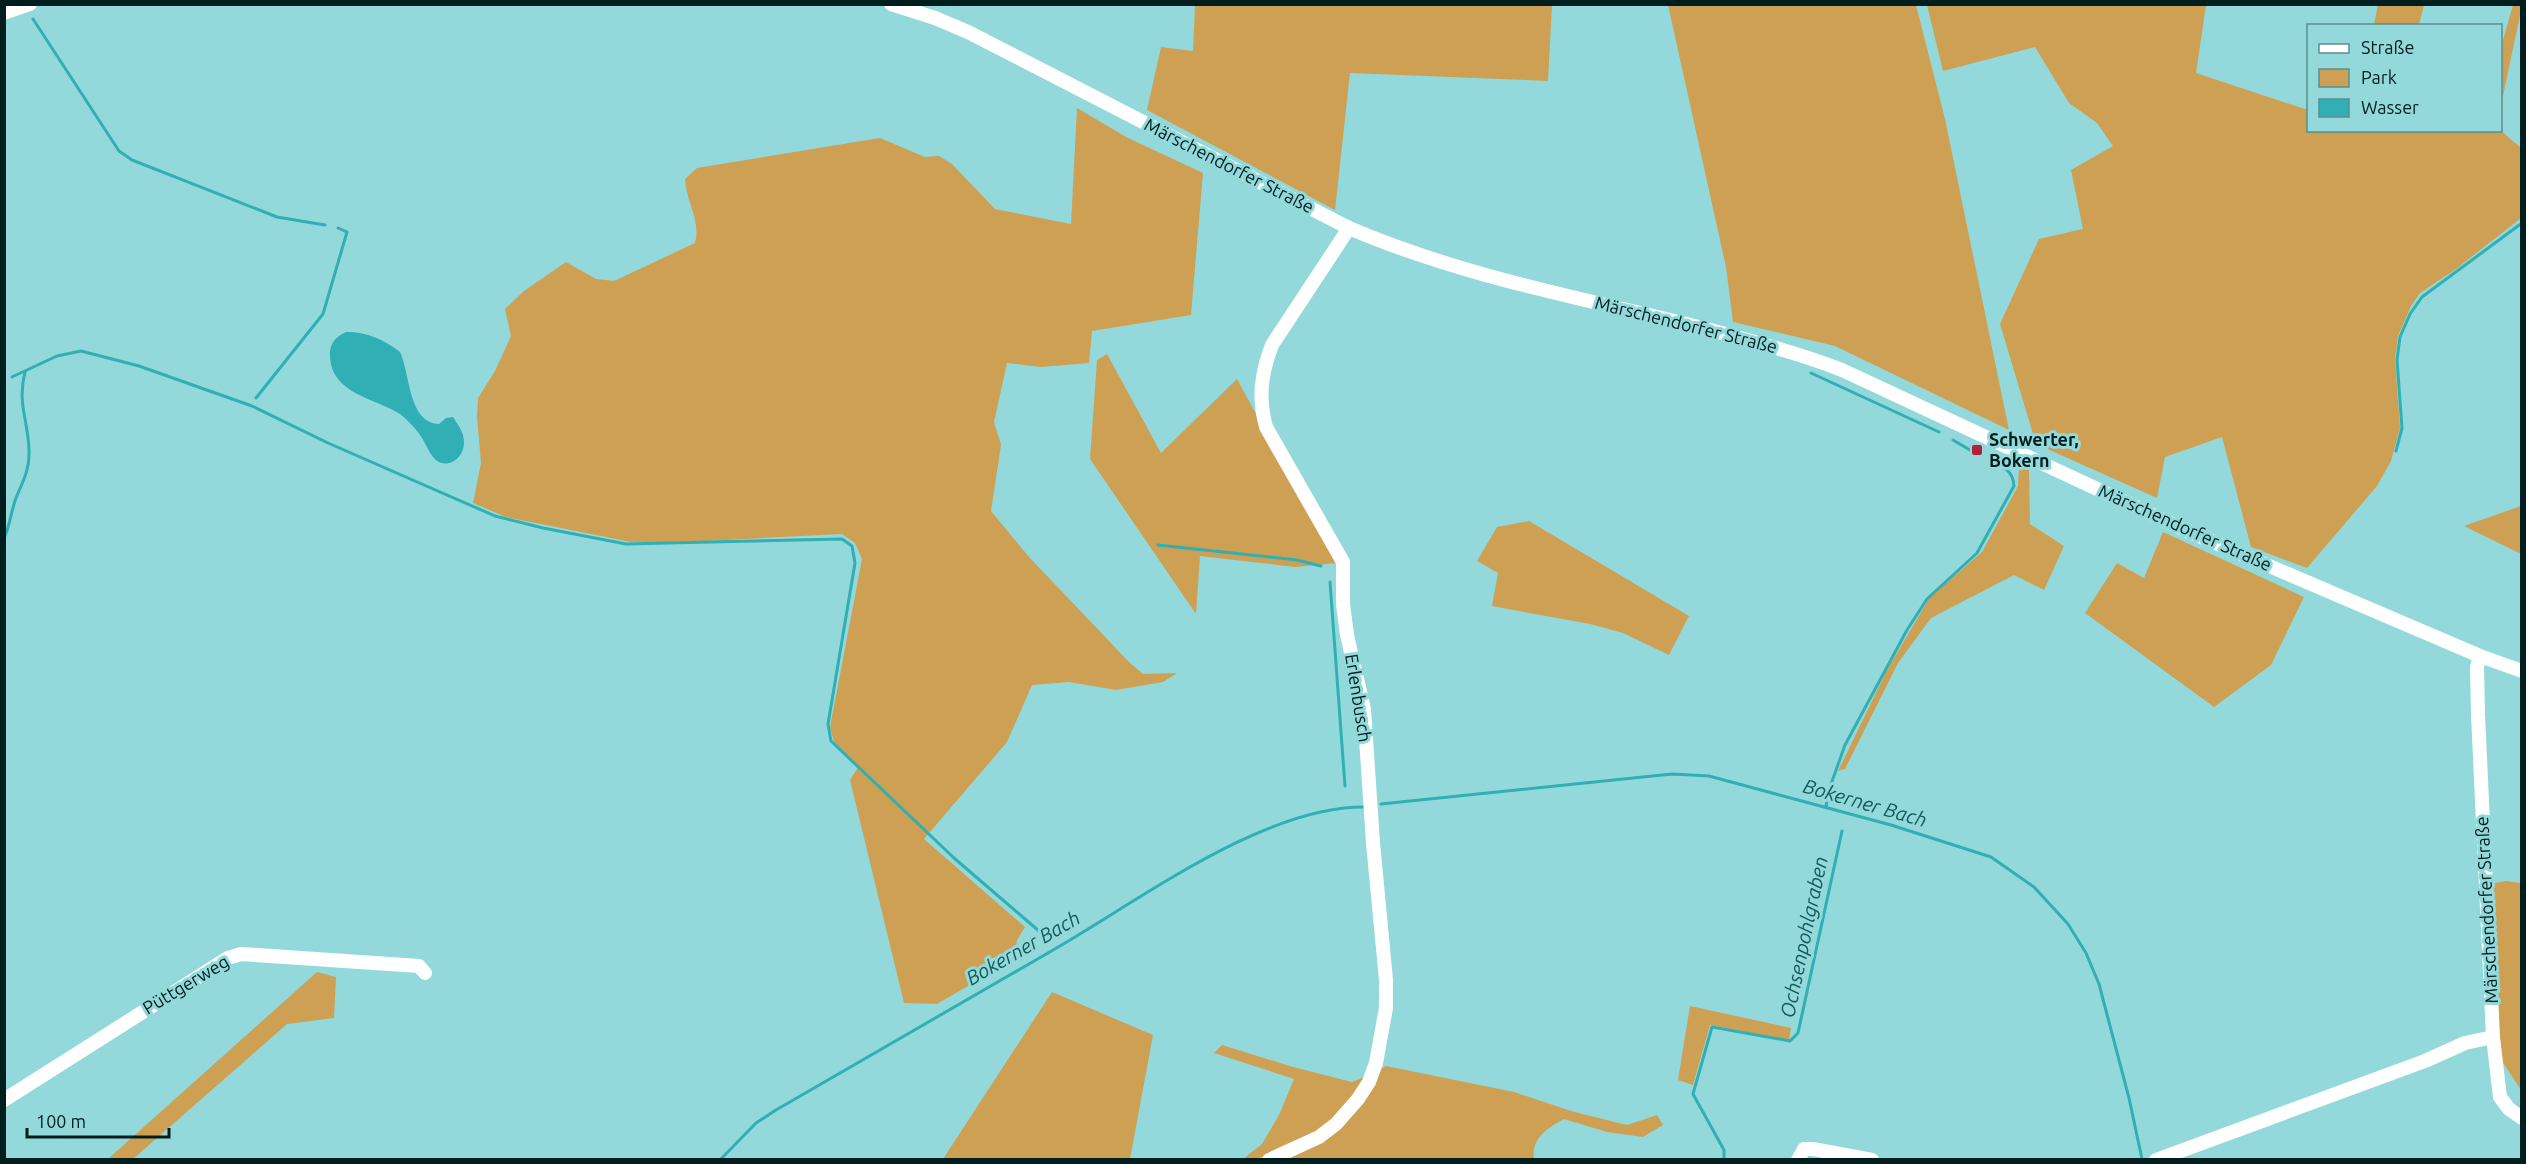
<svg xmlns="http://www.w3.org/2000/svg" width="2526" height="1164" font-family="Ubuntu,sans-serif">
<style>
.green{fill:#cea053}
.water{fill:#30afb4}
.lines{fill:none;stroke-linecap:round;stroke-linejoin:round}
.stream{stroke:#30afb4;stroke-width:3}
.minor{stroke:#fff;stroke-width:14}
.poi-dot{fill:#b32039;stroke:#93d9db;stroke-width:2}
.labels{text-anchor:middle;stroke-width:6;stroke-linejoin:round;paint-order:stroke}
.street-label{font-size:18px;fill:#011e1f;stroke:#93d9db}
.poi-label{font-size:18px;font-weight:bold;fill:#011e1f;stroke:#93d9db;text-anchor:start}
.water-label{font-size:20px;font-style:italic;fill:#14595b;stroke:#93d9db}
</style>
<rect width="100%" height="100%" fill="#93d9db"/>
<g class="green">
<polygon points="2378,4 2424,5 2419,25 2374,25"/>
<polygon points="1195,5 1552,5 1548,81 1350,73 1335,210 1147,110 1161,47 1193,51"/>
<polygon points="1668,5 1916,5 1945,119 2009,430 1835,346 1733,322 1726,267"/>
<polygon points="1927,5 2206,5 2196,73 2308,110 2308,130 2500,130 2521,148 2521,218 2456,269 2420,293 2411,306 2398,336 2395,359 2400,428 2391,461 2377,486 2307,568 2251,547 2222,437 2165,457 2157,498 2036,444 2000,324 2039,239 2083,229 2071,170 2113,146 2097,123 2069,103 2035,47 1943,71"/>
<polygon points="2513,5 2521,5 2521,11 2501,105 2501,47"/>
<path d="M1077,108L1128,138L1203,173L1191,315L1092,331L1089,363L1041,367L1007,363L994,422L1001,445L991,511L1029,557L1129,662L1143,674L1177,673L1163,682L1116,690L1069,682L1032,685L1007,742L924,839L1025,927L1017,940L1014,959L937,1004L904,1003L850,780L859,766L834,742L830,727L862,559L855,543L842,534L685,542H631L506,517L473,503L481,463L477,417L478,398L495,371L511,336L505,309L524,291L566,262L596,279L614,281L695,243C701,220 686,202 685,179L697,168L880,138L925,157L939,156L952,164L995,209L1071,224Z"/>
<polygon points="1107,354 1161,453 1237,379 1337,563 1295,567 1200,556 1196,614 1090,459 1097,360"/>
<polygon points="2019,466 2029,470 2030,524 2064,546 2044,590 2014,575 1931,618 1898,663 1845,769 1838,771 1887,670 1930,597 1982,552 2018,486"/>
<polygon points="2521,506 2521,554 2464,526"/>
<polygon points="1529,521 1689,616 1669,655 1623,633 1590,624 1492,606 1498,573 1477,561 1497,527"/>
<polygon points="2163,532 2304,597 2271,665 2214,707 2085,613 2117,563 2144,578"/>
<polygon points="2506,881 2521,883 2521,1090 2498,1055 2489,884"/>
<polygon points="317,972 336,977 334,1018 287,1024 133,1159 108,1159"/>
<polygon points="1052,992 1153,1035 1130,1159 943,1159"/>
<polygon points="1690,1006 1791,1028 1789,1040 1710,1025 1693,1085 1678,1080"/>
<path d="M1222,1045L1293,1067L1352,1082L1367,1076C1359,1087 1352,1102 1343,1111C1316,1135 1280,1159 1243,1159L1262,1144L1279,1115L1294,1079L1214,1053Z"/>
<path d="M1386,1066L1514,1092L1571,1111L1627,1125L1657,1115L1663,1125L1643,1137L1607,1132L1564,1119C1548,1128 1531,1138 1534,1159L1280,1160L1302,1150L1379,1070Z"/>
</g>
<path class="water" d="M346,332C368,332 383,339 400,352C410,372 408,423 439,424L446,418L453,417C458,425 464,432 464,442C464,449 461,457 454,461C435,471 429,449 422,438C418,431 407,419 400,414C375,398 332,394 330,357C329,344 335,337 346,332Z"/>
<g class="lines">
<g class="stream">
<polyline points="33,19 119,151 132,160 277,217 325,225"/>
<polyline points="1811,373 1939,432"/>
<polyline points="12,377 57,356 81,351 139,366 252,406 328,443 495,516 543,528 626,544 842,539 852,546 855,563 828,724 831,741 954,858 1046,937"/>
<polyline points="256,398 323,314 347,232 338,228"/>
<polyline points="1953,440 1970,450"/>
<polyline points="2396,451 2402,428 2397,360 2400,337 2410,314 2422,297 2522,223"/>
<path d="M4,538C10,526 11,511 16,498C23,481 30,469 29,450C28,419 17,404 25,372"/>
<polyline points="1158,545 1297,560 1321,566"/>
<polyline points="1330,582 1345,786"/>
<polyline points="1381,804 1672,774 1709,776 1891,825 1991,857 2034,887 2068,924 2086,953 2099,984 2129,1098 2142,1159"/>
<path d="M1826,806L1830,787L1845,745L1907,630L1927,599L1977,553L2014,486C2013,471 2004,467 1992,461"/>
<path d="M720,1160L756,1123L776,1110C871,1055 966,1001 1060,946C1144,897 1265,807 1363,807"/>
<polyline points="1724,1160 1724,1150 1693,1094 1712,1027 1790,1041 1798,1033 1842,831"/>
</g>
<g class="minor">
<path d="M891,4L935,18L968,32L1349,228C1461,276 1581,298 1699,327C1747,340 1796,352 1842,370L2185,530L2480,656L2522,671"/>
<polyline points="4,13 30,4"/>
<polyline points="2480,656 2477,667 2478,715 2493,1037 2500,1097 2509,1109 2522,1118"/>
<polyline points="4,1100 228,958 241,954 419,966 425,973"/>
<path d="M1269,1160L1319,1137L1336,1124L1358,1099L1369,1082L1376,1063L1386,1008V980L1373,843L1364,709L1347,635L1343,604V562L1266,427C1258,398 1261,374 1272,345L1349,228"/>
<polyline points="1798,1160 1804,1149 1813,1149 1872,1160"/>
<polyline points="2156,1160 2425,1061 2465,1043 2493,1037"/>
</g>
</g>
<rect class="poi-dot" x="1971" y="444" width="12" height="12" rx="3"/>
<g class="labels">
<g class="street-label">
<text transform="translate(1229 166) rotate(27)" y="6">Märschendorfer Straße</text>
<text transform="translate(1686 325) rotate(14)" y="6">Märschendorfer Straße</text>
<text transform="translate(2185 528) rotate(24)" y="6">Märschendorfer Straße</text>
<text transform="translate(1358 698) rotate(81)" y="6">Erlenbusch</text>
<text transform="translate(2487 910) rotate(-93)" y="6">Märschendorfer Straße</text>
<text transform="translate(186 985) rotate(-31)" y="6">Püttgerweg</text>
</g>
<g class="poi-label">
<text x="1989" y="446">Schwerter,<tspan x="1989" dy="21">Bokern</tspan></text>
</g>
<g class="water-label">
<text transform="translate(1865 803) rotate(16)" y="7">Bokerner Bach</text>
<text transform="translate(1804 937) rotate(-78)" y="7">Ochsenpohlgraben</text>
<text transform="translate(1023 948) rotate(-30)" y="7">Bokerner Bach</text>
</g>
</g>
<rect width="2526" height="1164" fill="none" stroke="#011e1f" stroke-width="12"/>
<rect x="2307" y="24" width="195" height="108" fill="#93d9db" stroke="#598e90" stroke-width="1.5"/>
<rect x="2319" y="44" width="30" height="9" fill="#ffffff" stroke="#598e90" stroke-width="1.5"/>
<text x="2361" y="54" font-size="18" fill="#011e1f">Straße</text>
<rect x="2319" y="69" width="30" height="18" fill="#cea053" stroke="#598e90" stroke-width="1.5"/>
<text x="2361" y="84" font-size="18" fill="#011e1f">Park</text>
<rect x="2319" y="99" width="30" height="18" fill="#30afb4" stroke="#598e90" stroke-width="1.5"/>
<text x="2361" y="114" font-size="18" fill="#011e1f">Wasser</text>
<path d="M27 1128v9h142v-9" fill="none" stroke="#011e1f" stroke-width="3"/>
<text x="36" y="1128" font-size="18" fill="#011e1f" stroke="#93d9db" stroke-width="4.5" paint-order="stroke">100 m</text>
</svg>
